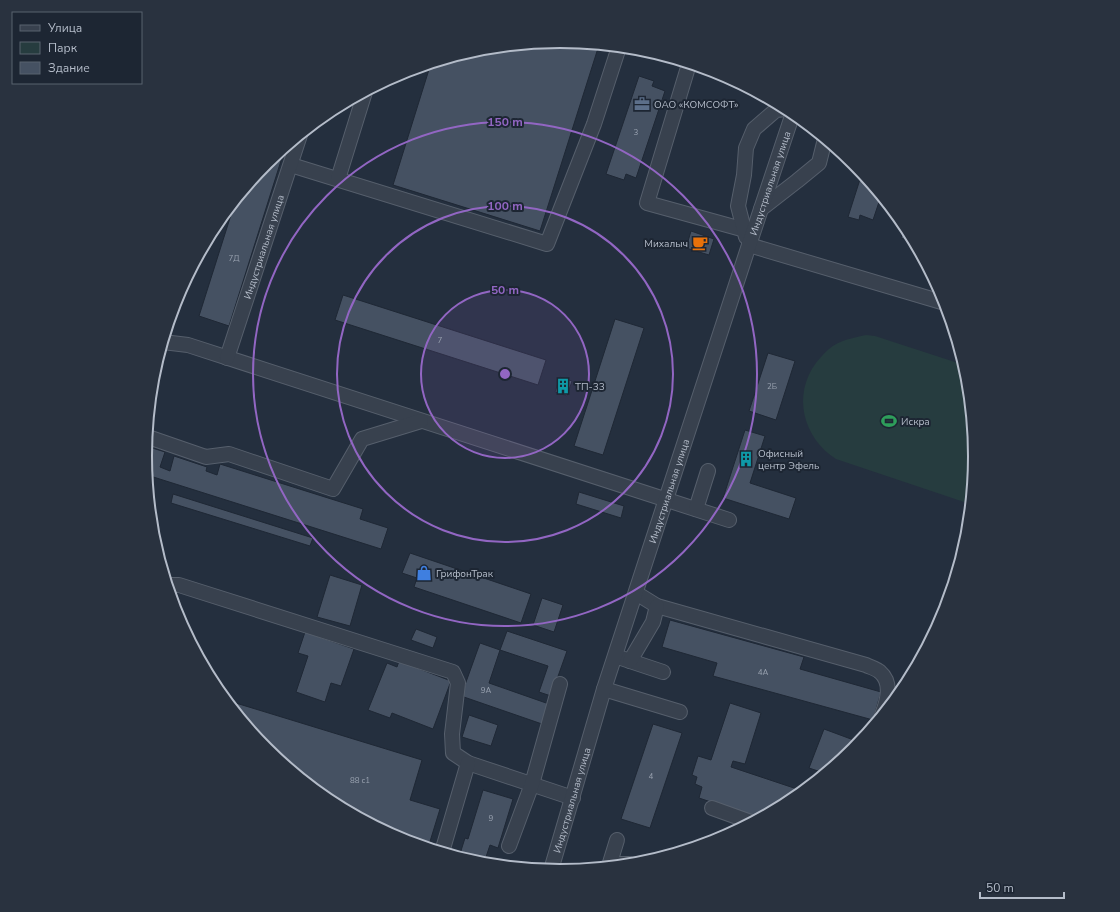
<svg xmlns="http://www.w3.org/2000/svg" width="1120" height="912" font-family="'Nunito Sans',sans-serif">
<style>
.green{fill:#263c3f}
.building{fill:#455162;stroke:#1f2835}
.lines{fill:none;stroke-linecap:round;stroke-linejoin:round}
.minor-casing{stroke:#565f6c;stroke-width:16}
.minor{stroke:#38414e;stroke-width:14}
.ring{fill:none;stroke:#9266c3;stroke-width:2}
.labels{text-anchor:middle;stroke-width:4;stroke-linejoin:round;paint-order:stroke}
.number-label{font-size:8px;fill:#98a1af}
.poi-label{font-size:10px;fill:#b4bcc9;stroke:#1d2633;text-anchor:start}
.street-label{font-size:10px;fill:#b4bcc9;stroke:#1d2633}
.rim{fill:none;stroke:#b4bcc9;stroke-width:2}
.centre{fill:#9266c3;stroke:#1d2633;stroke-width:2}
.ring-label{font-size:12px;text-anchor:middle;font-weight:bold;fill:#9266c3;stroke:#1d2633;stroke-width:4;stroke-linejoin:round;paint-order:stroke}
</style>
<rect width="100%" height="100%" fill="#242f3e"/>
<path class="green" d="M866,335L875,336L964,365L967,375L975,456L970,504L836,459C803,438 792,395 816,363C820,358 824,353 829,349C839,340 853,338 866,335Z"/>
<g class="building">
<polygon points="560,41 599,45 540,231 393,185 431,63 479,49"/>
<polygon points="639,76 654,81 652,86 665,91 636,178 626,174 624,180 606,174"/>
<polygon points="285,148 229,326 199,316 236,199 267,162"/>
<polygon points="862,173 881,196 873,220 860,215 859,220 848,217"/>
<polygon points="905,226 914,243 901,238"/>
<polygon points="691,231 714,239 709,255 686,248"/>
<polygon points="343,295 546,360 538,385 335,320"/>
<polygon points="615,319 644,328 603,455 574,446"/>
<polygon points="768,353 795,361 776,420 749,411"/>
<polygon points="560,377 572,381 567,396 555,392"/>
<polygon points="745,430 765,436 750,483 796,498 789,519 723,498"/>
<polygon points="146,446 165,452 160,467 170,471 174,456 207,467 206,471 217,475 220,464 363,509 360,519 388,528 381,549 147,475 145,456"/>
<polygon points="148,491 155,493 150,510"/>
<polygon points="579,492 624,506 621,518 576,504"/>
<polygon points="173,494 313,538 310,546 171,503"/>
<polygon points="410,553 531,594 521,623 414,587 417,578 402,573"/>
<polygon points="330,575 362,585 350,626 317,617"/>
<polygon points="542,598 563,605 554,632 533,625"/>
<polygon points="670,620 804,657 800,669 881,692 873,720 713,676 717,663 662,647"/>
<polygon points="416,629 437,637 433,648 411,640"/>
<polygon points="507,631 567,651 551,696 539,692 548,666 500,650"/>
<polygon points="305,632 354,649 341,686 331,683 325,702 296,692 308,656 298,653"/>
<polygon points="480,643 500,650 489,683 549,704 542,724 461,696"/>
<polygon points="399,661 451,681 433,729 392,713 390,718 368,710 387,663 397,667"/>
<polygon points="226,700 422,760 410,800 440,809 428,848 401,839 329,801 266,749"/>
<polygon points="730,703 761,713 745,764 733,761 731,767 803,791 790,801 759,818 699,798 702,787 695,784 697,777 692,775 698,756 711,760"/>
<polygon points="469,715 498,725 491,746 462,737"/>
<polygon points="653,724 682,733 650,828 621,819"/>
<polygon points="824,729 859,742 853,750 824,773 809,768"/>
<polygon points="483,790 513,799 498,848 490,845 484,863 459,857 465,838 468,839"/>
</g>
<g class="lines">
<defs>
<g id="minor">
<polyline points="689,64 647,203 745,230"/>
<polyline points="291,165 547,244 594,124 619,47"/>
<polyline points="338,179 365,92"/>
<polyline points="761,209 797,181 819,163 825,139"/>
<polyline points="746,237 738,206 744,175 746,148 754,129 776,110 787,109"/>
<polyline points="749,245 945,303"/>
<polyline points="163,342 188,345 729,520"/>
<path id="s1" d="M227,358L300,135"/>
<polyline points="147,439 151,438 206,457 229,454 333,489 362,439 421,421"/>
<polyline points="696,509 708,471"/>
<polyline points="167,585 179,585 453,672 458,683 452,734 453,753 468,763 573,798"/>
<path d="M636,593L657,606L866,665C870,667 877,669 880,672C893,683 887,702 882,715"/>
<polyline points="621,658 663,672"/>
<polyline points="630,661 653,622 657,606"/>
<polyline points="604,689 680,712"/>
<polyline points="712,808 751,822"/>
<polyline points="509,846 532,784 560,684"/>
<polyline points="442,852 468,763"/>
<polyline points="609,866 617,840"/>
<polyline points="613,866 620,864 629,864"/>
<path id="s2" d="M551,870L604,689L749,245L793,113"/>
</g>
</defs>
<use href="#minor" class="minor-casing"/>
<use href="#minor" class="minor"/>
</g>
<circle cx="505" cy="374" r="84" fill="#9266c3" fill-opacity=".12"/>
<g class="ring">
<circle cx="505" cy="374" r="84"/>
<circle cx="505" cy="374" r="168"/>
<circle cx="505" cy="374" r="252"/>
</g>
<defs>
<symbol id="office-bare" viewBox="-9 -9 18 18"><path d="M-6-3h4V-5.5h4V-3h4V5H-6ZM-1-4.5V-3h2v-1.5ZM-6 0V1H6V0Z" fill="#5c6f8a" stroke="#1d2633" stroke-width="2.5" paint-order="stroke"/></symbol>
<symbol id="cafe-bare" viewBox="-9 -9 18 18"><path d="M-5.5-4.5H6V0H3Q3 3.5 0 3.5H-2.5Q-5.5 3.5-5.5 0ZM3-3.2v2h1.7v-2ZM-6 4.5H4V6H-6Z" fill="#e8710a" stroke="#1d2633" stroke-width="2.5" paint-order="stroke"/></symbol>
<symbol id="building-bare" viewBox="-9 -9 18 18"><path d="M-4-6H4V6H1V3H-1V6H-4ZM-2.5-4.3h1.7v1.8h-1.7ZM.8-4.3h1.7v1.8H.8ZM-2.5-1h1.7V.8h-1.7ZM.8-1h1.7V.8H.8Z" fill="#0f9aa8" stroke="#1d2633" stroke-width="2.5" paint-order="stroke"/></symbol>
<symbol id="stadium-bare" viewBox="-9 -9 18 18"><path d="M0-5a6.5 5 0 1 0 0 10a6.5 5 0 1 0 0-10ZM-3.5-1.8h7v3.6h-7Z" fill="#2e9e5b" stroke="#1d2633" stroke-width="2.5" paint-order="stroke"/></symbol>
<symbol id="shop-bare" viewBox="-9 -9 18 18"><path d="M-5-2.5h2.3a2.7 3.5 0 0 1 5.4 0H5L5.5 6h-11ZM-1.5-2.5h3a1.5 2.3 0 0 0-3 0Z" fill="#3f7fe0" stroke="#1d2633" stroke-width="2.5" paint-order="stroke"/></symbol>
</defs>
<g fill-rule="evenodd">
<use href="#office-bare" x="631" y="93" width="22" height="22"/>
<use href="#cafe-bare" x="689" y="232" width="22" height="22"/>
<use href="#building-bare" x="552" y="375" width="22" height="22"/>
<use href="#stadium-bare" x="878" y="410" width="22" height="22"/>
<use href="#building-bare" x="735" y="448" width="22" height="22"/>
<use href="#shop-bare" x="413" y="562" width="22" height="22"/>
</g>
<g class="labels">
<g class="number-label">
<text x="636" y="135">3</text>
<text x="234" y="261">7Д</text>
<text x="440" y="343">7</text>
<text x="772" y="389">2Б</text>
<text x="763" y="675">4А</text>
<text x="486" y="693">9А</text>
<text x="651" y="779">4</text>
<text x="360" y="783">88 с1</text>
<text x="491" y="821">9</text>
</g>
<g class="poi-label">
<text x="654" y="108">ОАО «КОМСОФТ»</text>
<text x="688" y="247" text-anchor="end">Михалыч</text>
<text x="575" y="390">ТП-33</text>
<text x="901" y="425">Искра</text>
<text x="758" y="457">Офисный<tspan x="758" dy="12">центр Эфель</tspan></text>
<text x="436" y="577">ГрифонТрак</text>
</g>
<g class="street-label">
<text dy="4" stroke="none"><textPath href="#s2" startOffset="721">Индустриальная улица</textPath></text>
<text dy="4" stroke="none"><textPath href="#s1" startOffset="117">Индустриальная улица</textPath></text>
<text dy="4" stroke="none"><textPath href="#s2" startOffset="397">Индустриальная улица</textPath></text>
<text dy="4" stroke="none"><textPath href="#s2" startOffset="73">Индустриальная улица</textPath></text>
</g>
</g>
<path d="M0 0H1120V912H0ZM152 456a408 408 0 1 1 816 0a408 408 0 1 1-816 0Z" fill="#29323f" fill-rule="evenodd"/>
<path class="rim" d="M152 456a408 408 0 1 1 816 0a408 408 0 1 1-816 0Z"/>
<circle cx="505" cy="374" r="6" class="centre"/>
<g class="ring-label">
<text x="505" y="126">150 m</text>
<text x="505" y="210">100 m</text>
<text x="505" y="294">50 m</text>
</g>
<rect x="12" y="12" width="130" height="72" fill="#1d2633" stroke="#59626f"/>
<rect x="20" y="25" width="20" height="6" fill="#38414e" stroke="#59626f"/>
<text x="48" y="32" font-size="12" fill="#b4bcc9">Улица</text>
<rect x="20" y="42" width="20" height="12" fill="#263c3f" stroke="#59626f"/>
<text x="48" y="52" font-size="12" fill="#b4bcc9">Парк</text>
<rect x="20" y="62" width="20" height="12" fill="#455162" stroke="#59626f"/>
<text x="48" y="72" font-size="12" fill="#b4bcc9">Здание</text>
<path d="M980 892v6h84v-6" fill="none" stroke="#b4bcc9" stroke-width="2"/>
<text x="986" y="892" font-size="12" fill="#b4bcc9" stroke="#1d2633" stroke-width="3" paint-order="stroke">50 m</text>
</svg>
